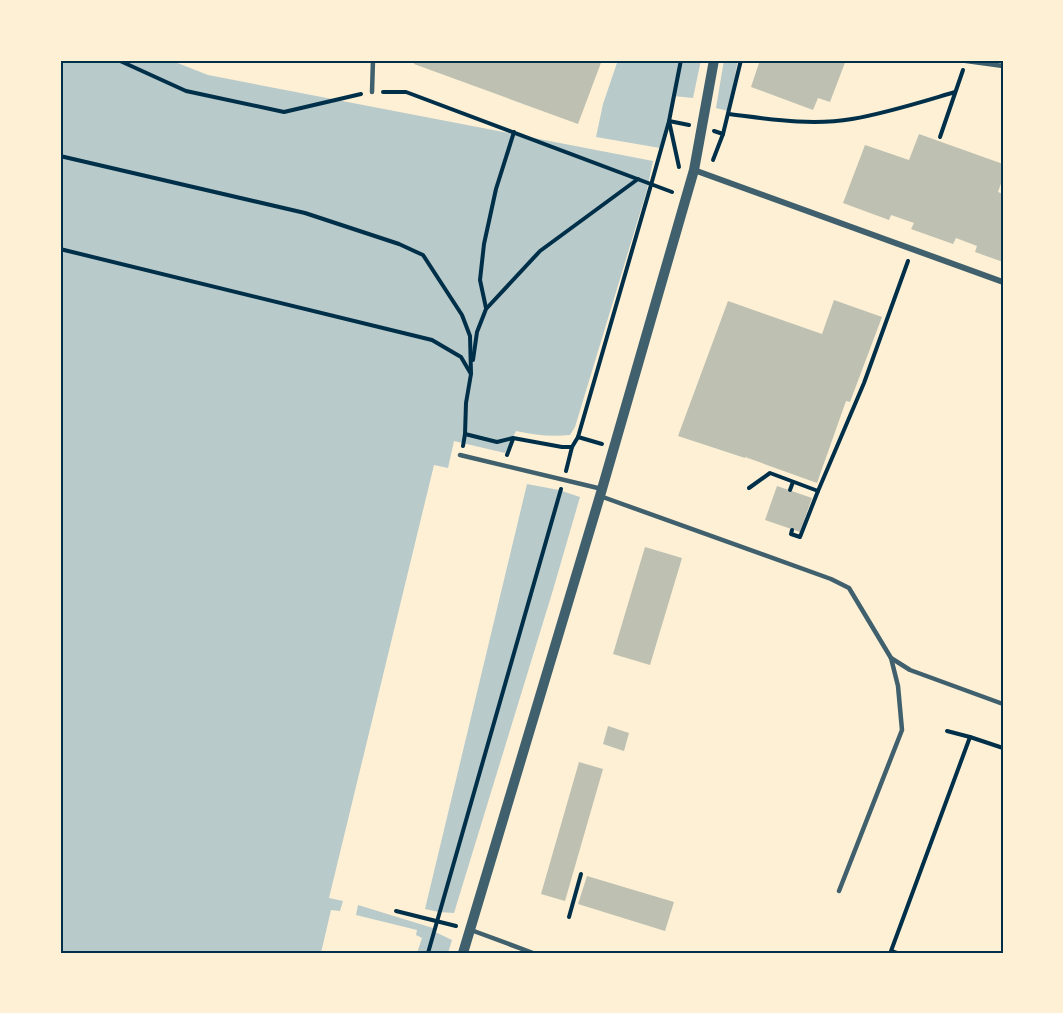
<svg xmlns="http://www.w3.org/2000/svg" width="1063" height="1013" font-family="Poppins,sans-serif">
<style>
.green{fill:#b9caca}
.building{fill:#bec0b2}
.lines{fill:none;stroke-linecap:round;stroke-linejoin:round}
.path{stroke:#003049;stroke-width:4}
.service{stroke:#3f606c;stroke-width:4.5}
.minor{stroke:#3f606c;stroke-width:6}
.tertiary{stroke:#3f606c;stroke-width:10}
.neatline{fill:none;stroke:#003049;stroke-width:2}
</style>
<rect width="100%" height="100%" fill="#fdf0d5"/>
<g class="green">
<path d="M60,60H170L208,75L653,161L647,190L575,427L570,435C551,437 535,435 516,431L505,453L454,441L448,468L434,465L329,898L343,901L340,911L331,910L321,953H60Z"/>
<polygon points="618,60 701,60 693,98 673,96 660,148 596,137 603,104"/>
<polygon points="724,60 738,60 728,111 716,108"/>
<polygon points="527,484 559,490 580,497 553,590 454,913 439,912 425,909"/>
<polygon points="358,905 433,928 433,931 452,940 448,953 417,953 422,938 416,935 417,930 356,915"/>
</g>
<g class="building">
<polygon points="415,60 602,60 578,124 414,64"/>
<polygon points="760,60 846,60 830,102 818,98 813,110 751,87"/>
<polygon points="919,134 1003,164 1003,178 998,192 1003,194 1003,262 975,252 977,246 956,238 953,244 911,229 914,223 891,215 889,220 843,203 865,145 909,160"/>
<polygon points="834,300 882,317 850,402 846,401 817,483 745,457 745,458 678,436 728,301 822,334"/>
<polygon points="777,486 812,498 800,532 765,520"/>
<polygon points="645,547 682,558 650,665 613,654"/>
<polygon points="608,726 629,733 624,751 603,744"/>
<polygon points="579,762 603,769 565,901 541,894"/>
<polygon points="587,876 674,902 665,931 578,904"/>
</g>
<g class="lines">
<g class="path">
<polyline points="118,60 186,91 284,112 361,94"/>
<polyline points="383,92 406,92 672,192"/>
<path d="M728,114C769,119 811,126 852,119C887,113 921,102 955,92"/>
<polyline points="714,131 723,134"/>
<polyline points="940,137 963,70"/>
<polyline points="60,156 305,213 399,244 423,255 462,315 470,336 471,373"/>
<polyline points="713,160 723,134 741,60"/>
<polyline points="679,167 669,121 681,60"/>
<polyline points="60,249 432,340 461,357 471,374 466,403 465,434 463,446"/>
<polyline points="486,308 480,280 484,244 496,189 514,132"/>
<polyline points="473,360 477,332 486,309 540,251 638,179"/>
<polyline points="465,434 497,442 513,438 562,447 572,447"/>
<polyline points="578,437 602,444"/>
<polyline points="507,455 513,439"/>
<polyline points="566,471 572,447 578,437 651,185 669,121 689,125"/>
<polyline points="749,488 770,473 818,491 864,383 908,261"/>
<polyline points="790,490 793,482"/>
<polyline points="792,530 791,534 800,537 818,491"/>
<polyline points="947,731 970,737 1003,748"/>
<polyline points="396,911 456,926"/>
<polyline points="569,917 581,874"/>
<polyline points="428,953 561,489"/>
<polyline points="897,953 891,951 970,737"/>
</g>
<g class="service">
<polyline points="959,60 1003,66"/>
<polyline points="372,92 373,60"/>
<polyline points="460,455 602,489"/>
<polyline points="600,496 831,579 849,588 891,658 910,670 1003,704"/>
<polyline points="839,891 902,730 898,686 891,658"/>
<polyline points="471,930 533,953"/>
</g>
<polyline class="minor" points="694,170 1003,282"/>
<polyline class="tertiary" points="463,953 600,496 694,170 714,60"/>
</g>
<rect width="1063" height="1013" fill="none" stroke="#fdf0d5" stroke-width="123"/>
<rect x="62" y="62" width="940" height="890" class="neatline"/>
</svg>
